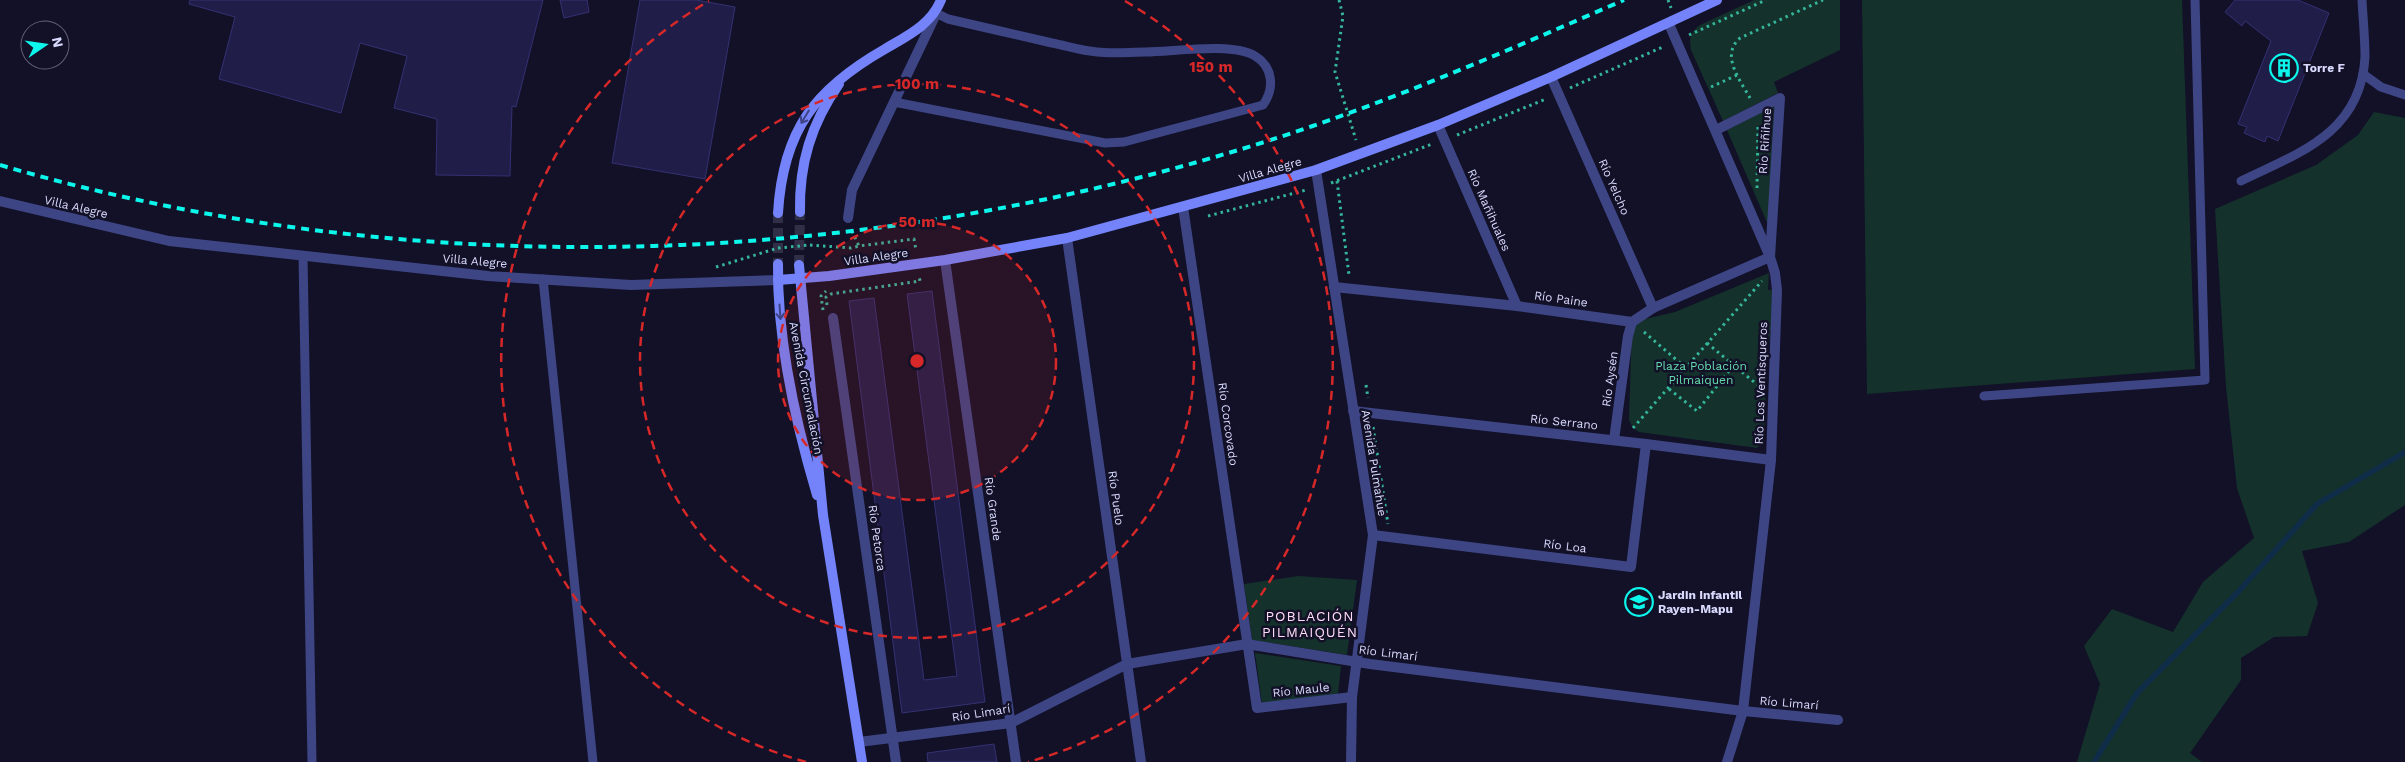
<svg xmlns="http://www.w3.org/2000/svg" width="2405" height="762" font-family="'Work Sans',sans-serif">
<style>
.green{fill:#14312c}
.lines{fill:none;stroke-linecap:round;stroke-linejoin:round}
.stream{stroke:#0f2c49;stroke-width:5.5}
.building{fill:#201e48;stroke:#343173}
.secondary-tunnel{stroke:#302f47;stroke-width:10;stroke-dasharray:10 5;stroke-linecap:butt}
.path{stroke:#35b69b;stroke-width:3;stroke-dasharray:2.5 4;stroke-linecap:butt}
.lane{stroke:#3e4585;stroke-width:9}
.street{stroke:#3e4585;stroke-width:10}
.secondary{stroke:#7483fa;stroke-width:10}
.rail{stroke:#0df6ec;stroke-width:4;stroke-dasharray:8 6;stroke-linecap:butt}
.path-bridge{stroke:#35b69b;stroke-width:3;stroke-dasharray:2.5 4;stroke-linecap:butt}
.oneway{stroke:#3e4486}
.ring{fill:none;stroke:#d62828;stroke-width:2.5;stroke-dasharray:9 6}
.labels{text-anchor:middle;stroke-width:5;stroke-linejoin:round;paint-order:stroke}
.poi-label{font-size:12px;font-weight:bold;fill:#d9dafe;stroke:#121127;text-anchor:start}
.street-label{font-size:12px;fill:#d9dafe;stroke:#121127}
.park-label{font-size:12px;fill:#66dcae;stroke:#121127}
.neighbourhood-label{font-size:14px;letter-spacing:1px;fill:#fedbf6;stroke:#121127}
.centre{fill:#d62828;stroke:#121127;stroke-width:2.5}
.ring-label{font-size:15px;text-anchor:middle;font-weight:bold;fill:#d62828;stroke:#121127;stroke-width:5;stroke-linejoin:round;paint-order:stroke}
</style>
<rect width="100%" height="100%" fill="#121127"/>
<g class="green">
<path d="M1754,0H1840V50L1774,82L1778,93L1723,121L1691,50C1689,39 1690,32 1700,25Z"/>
<polygon points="1862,0 2182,0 2195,369 1867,394"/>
<polygon points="1778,104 1769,227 1727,130"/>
<polygon points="2374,112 2405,118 2405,505 2349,542 2302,551 2318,603 2307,636 2274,637 2241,658 2241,680 2190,753 2202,762 2077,762 2100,684 2084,646 2112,609 2173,632 2203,582 2254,538 2237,488 2226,387 2215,209 2316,165 2358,135"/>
<polygon points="1769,273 1768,290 1777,289 1767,354 1764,440 1757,448 1639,432 1633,428 1629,420 1632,322 1675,312"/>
<polygon points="1298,576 1357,580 1347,655 1252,640 1244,584"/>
<polygon points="1255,653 1341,666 1338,694 1262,704"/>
</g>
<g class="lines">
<polyline class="stream" points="2094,762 2137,693 2239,591 2317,504 2405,452"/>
</g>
<g class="building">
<polygon points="190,0 543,0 516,107 512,106 510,176 436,175 437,119 394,108 407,56 360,43 341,113 219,79 235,17 189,4"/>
<polygon points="560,0 587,0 589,12 564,18"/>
<polygon points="640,0 696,0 735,7 705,179 612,163"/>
<polygon points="2235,0 2298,0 2329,13 2278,141 2267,136 2265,142 2244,133 2247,127 2238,124 2271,41 2245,21 2242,26 2225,12"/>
<polygon points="932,291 985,702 902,713 849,301 874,298 924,680 957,676 907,294"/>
<polygon points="994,744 997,762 928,762 927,753"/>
</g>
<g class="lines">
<g class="secondary-tunnel">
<polyline points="778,213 778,264"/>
<polyline points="799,265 800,212"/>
</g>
<g class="path">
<polyline points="1339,0 1343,16 1335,72 1356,140"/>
<polyline points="1668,0 1671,8"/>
<polyline points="1689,35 1766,0"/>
<polyline points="1711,87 1737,75"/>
<polyline points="1570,88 1665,46"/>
<path d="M1750,98C1740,80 1720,55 1740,38L1823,0"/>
<polyline points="1457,135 1546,99"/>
<polyline points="1337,181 1349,275"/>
<polyline points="1331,183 1432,144"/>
<polyline points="1757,188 1758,125"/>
<polyline points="1208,216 1306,190"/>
<polyline points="852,231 859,246 914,239 916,250"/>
<polyline points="810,245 851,248 859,246"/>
<polyline points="716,267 778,248"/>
<polyline points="827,305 826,297 831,294 920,281 919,276"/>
<polyline points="823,310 821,296 826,291"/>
<polyline points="1644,332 1686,368"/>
<polyline points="1707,343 1760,387"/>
<polyline points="1366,385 1368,398"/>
<polyline points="1669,389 1697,411 1734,365"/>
<polyline points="1373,427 1388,524"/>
<polyline points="1633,428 1762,281"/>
</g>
<g class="lane">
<polyline points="2363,74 2381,87 2405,95"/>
<path d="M894,102L1105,143L1124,142L1263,105C1275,88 1273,67 1255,56C1232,42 1173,52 1146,52C1130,52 1113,54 1097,52C1082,51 1067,46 1052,43C1017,35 983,27 948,19L936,13"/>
<path d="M2241,181C2299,153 2361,133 2365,57C2365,38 2363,19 2362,0"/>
<polyline points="303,256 312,762"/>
<polyline points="543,279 593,762"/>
<polyline points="1984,396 2205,380 2195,0"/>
</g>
<g class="street">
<polyline points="1669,24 1770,257 1775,273 1777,290 1771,460 1743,711 1727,762"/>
<polyline points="1551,77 1653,308"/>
<polyline points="1438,125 1517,306"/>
<polyline points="1316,170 1373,535 1352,697 1351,762"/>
<polyline points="0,201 169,241 488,276 631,285 778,280"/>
<polyline points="1183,207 1257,708 1352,697"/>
<polyline points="848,218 852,190 936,14"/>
<polyline points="1067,238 1141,762"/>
<polyline points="945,260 1016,762"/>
<polyline points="1334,287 1517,306 1632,322 1653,308 1770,257 1780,98 1716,130"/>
<polyline points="833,318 896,762"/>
<polyline points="1353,411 1646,444 1771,460"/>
<polyline points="1614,440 1628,336 1632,322"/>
<polyline points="1373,535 1631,567 1646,444"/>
<polyline points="859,742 1011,723 1127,664 1247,644 1370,664 1743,711 1838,720"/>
</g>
<g class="secondary">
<path d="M800,212C799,164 811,124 839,84"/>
<path d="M778,213C783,130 815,89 885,49C907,36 931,25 941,0"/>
<path d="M778,264C777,341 795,421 817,495"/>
<polyline points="799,265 823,515 862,762"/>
<polyline points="778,280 829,276 945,260 1067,238 1316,170 1438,125 1551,77 1717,0"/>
</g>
<path class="rail" d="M0,165C397,281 830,271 1225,154C1362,114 1493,57 1624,0"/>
<polyline class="path-bridge" points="778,248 810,245"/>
</g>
<defs><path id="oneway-shaft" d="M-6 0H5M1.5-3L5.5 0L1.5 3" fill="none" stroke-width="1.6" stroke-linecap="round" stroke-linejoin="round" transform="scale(1.25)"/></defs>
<g class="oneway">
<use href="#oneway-shaft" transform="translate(805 117) rotate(121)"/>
<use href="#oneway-shaft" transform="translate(780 312) rotate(86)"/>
</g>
<circle cx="917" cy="361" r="139" fill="#d62828" fill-opacity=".12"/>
<g class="ring">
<circle cx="917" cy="361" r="139"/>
<circle cx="917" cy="361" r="277"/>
<path d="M806 762A416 416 0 0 1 709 1M1125 1A416 416 0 0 1 1028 762"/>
</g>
<defs>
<symbol id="building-ring" viewBox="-11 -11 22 22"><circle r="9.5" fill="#121127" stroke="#0df6ec" stroke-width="1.5"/><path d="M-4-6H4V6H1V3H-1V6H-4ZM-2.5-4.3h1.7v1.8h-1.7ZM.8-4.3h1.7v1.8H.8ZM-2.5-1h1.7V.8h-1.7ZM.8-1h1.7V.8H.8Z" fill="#0df6ec"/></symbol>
<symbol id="school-ring" viewBox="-11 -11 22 22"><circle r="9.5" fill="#121127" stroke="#0df6ec" stroke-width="1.5"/><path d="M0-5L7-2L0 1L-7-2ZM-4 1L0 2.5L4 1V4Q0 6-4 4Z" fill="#0df6ec"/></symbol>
</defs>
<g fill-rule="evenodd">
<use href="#building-ring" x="2268" y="52" width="32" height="32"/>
<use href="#school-ring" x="1623" y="586" width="32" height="32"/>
</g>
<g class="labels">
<g class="poi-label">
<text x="2303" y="72">Torre F</text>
<text x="1658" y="599">Jardin Infantil<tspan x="1658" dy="14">Rayen-Mapu</tspan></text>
</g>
<g class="street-label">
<text transform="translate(1765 141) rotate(-86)" y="4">Río Riñihue</text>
<text transform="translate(1270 170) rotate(-16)" y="4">Villa Alegre</text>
<text transform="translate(1614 187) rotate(66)" y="4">Río Yelcho</text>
<text transform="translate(76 207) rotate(13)" y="4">Villa Alegre</text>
<text transform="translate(1489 210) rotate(66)" y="4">Río Mañihuales</text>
<text transform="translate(876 257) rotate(-8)" y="4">Villa Alegre</text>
<text transform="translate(475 261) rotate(5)" y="4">Villa Alegre</text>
<text transform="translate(1561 299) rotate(8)" y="4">Río Paine</text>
<text transform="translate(1610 379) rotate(-82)" y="4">Río Aysén</text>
<text transform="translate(1761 383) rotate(-88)" y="4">Río Los Ventisqueros</text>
<text transform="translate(806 388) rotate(79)" y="4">Avenida Circunvalación</text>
<text transform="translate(1564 422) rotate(6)" y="4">Río Serrano</text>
<text transform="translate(1228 424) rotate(82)" y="4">Río Corcovado</text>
<text transform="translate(1374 463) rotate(81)" y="4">Avenida Pulmahue</text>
<text transform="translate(1116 498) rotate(82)" y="4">Río Puelo</text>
<text transform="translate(993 509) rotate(82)" y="4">Río Grande</text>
<text transform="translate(877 538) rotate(82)" y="4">Río Petorca</text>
<text transform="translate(1565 546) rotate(7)" y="4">Río Loa</text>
<text transform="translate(1388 653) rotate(7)" y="4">Río Limarí</text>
<text transform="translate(1301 690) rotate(-6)" y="4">Río Maule</text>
<text transform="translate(1789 703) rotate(5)" y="4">Río Limarí</text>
<text transform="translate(981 713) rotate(-9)" y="4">Río Limarí</text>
</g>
<g class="park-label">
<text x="1701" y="370">Plaza Población<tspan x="1701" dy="14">Pilmaiquen</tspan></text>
</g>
<g class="neighbourhood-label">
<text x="1310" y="621">POBLACIÓN<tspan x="1310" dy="16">PILMAIQUÉN</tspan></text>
</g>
</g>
<circle cx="917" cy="361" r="8" class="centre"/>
<g class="ring-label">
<text x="1211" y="72">150 m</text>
<text x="917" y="89">100 m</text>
<text x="917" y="227">50 m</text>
</g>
<g transform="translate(45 45) rotate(77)"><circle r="24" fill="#121127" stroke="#62617d"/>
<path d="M0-4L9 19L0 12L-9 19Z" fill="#0df6ec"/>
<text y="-8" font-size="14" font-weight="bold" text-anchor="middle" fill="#d9dafe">N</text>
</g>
</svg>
